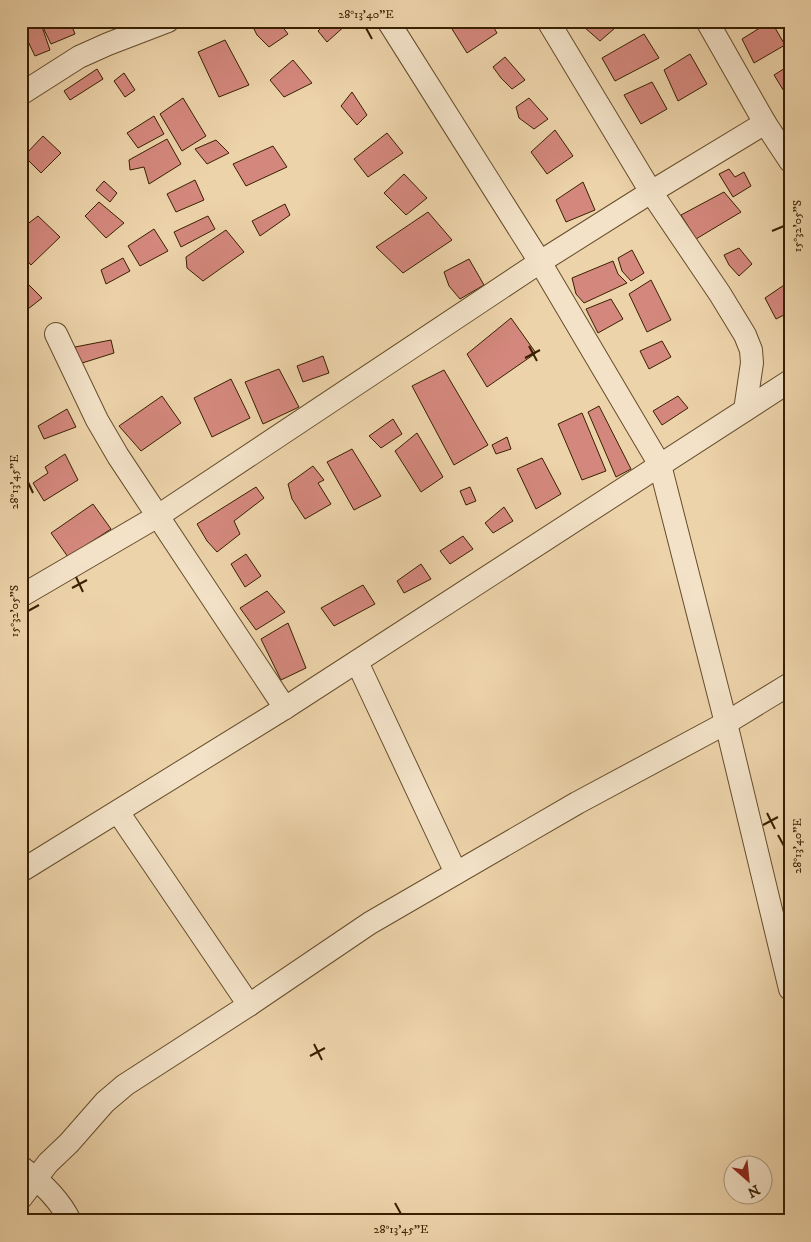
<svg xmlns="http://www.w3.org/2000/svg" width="811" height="1242" font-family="'IM FELL DW Pica',serif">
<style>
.building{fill:#d4887d;stroke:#382000}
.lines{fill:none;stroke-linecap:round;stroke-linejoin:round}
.street-casing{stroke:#654d2a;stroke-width:24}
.street{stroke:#f3e2c8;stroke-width:22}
.ticks{fill:none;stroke:#382000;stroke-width:2}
.neatline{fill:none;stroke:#382000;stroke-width:2}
.ticks-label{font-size:12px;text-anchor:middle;fill:#382000}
</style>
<rect width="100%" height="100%" fill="#edd3aa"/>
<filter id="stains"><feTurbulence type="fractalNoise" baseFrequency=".004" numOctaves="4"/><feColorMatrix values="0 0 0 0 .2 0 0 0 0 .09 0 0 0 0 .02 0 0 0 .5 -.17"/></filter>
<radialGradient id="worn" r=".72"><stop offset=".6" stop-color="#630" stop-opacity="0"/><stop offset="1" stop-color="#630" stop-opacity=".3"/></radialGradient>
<g class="building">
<polygon points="21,21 40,21 50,50 35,56 21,27"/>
<polygon points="40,21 70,21 75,34 51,44"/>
<polygon points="250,21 278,21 288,34 269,47 257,35"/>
<polygon points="328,21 344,21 347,24 327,42 318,31"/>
<polygon points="464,21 490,21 497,33 467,53 452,29"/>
<polygon points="581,21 609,21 615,28 600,41 584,27"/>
<polygon points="771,21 785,45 754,63 742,39"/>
<polygon points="644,34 659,58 615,81 602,58"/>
<polygon points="225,40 249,85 219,97 198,52"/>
<polygon points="21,43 28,56 21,59"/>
<polygon points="690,54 707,84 678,101 664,70"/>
<polygon points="505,57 525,80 512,89 501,78 493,67"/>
<polygon points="293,60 312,83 284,97 270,80"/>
<polygon points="790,65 790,101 774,75"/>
<polygon points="97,69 103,79 70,100 64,91"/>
<polygon points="124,73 135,90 125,97 114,81"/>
<polygon points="652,82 667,109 641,124 624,95"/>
<polygon points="352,92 367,115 357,125 341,106"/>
<polygon points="183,98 206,136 182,151 160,114"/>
<polygon points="529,98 548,119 534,129 519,118 516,107"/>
<polygon points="154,116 164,134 138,148 127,133"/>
<polygon points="555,130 573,156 547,174 531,152"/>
<polygon points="387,133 403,153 368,177 354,159"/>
<polygon points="43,136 61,153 41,173 24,156"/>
<polygon points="167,139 181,164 149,184 144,167 130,170 129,160"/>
<polygon points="216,140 229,153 207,164 195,149"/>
<polygon points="273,146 287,167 246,186 233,164"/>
<polygon points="729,169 735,177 744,172 751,186 733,197 719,174"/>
<polygon points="404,174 427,198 406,215 384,193"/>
<polygon points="195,180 204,200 176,212 167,194"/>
<polygon points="104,181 117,193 110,202 96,190"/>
<polygon points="583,182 595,210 566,222 556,200"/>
<polygon points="724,192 741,212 696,239 681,215"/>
<polygon points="99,202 124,223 106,238 85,216"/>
<polygon points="285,204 290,215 260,236 252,221"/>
<polygon points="428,212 452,240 403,273 376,247"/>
<polygon points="38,216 60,237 31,265 21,254 21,229"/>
<polygon points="208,216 215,229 181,247 174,232"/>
<polygon points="154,229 168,251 140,266 128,246"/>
<polygon points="226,230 244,252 203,281 187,268 186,257"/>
<polygon points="739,248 752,264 739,276 729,265 724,255"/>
<polygon points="632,250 644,273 631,281 622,271 618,258"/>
<polygon points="123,258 130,271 106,284 101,270"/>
<polygon points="469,259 484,285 460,299 449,286 444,272"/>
<polygon points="613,261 618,274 627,283 584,303 576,294 572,278"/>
<polygon points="21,277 42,298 28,309 21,301"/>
<polygon points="651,280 671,320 647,332 629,294"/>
<polygon points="790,281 790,312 776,319 765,298"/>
<polygon points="611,299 623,319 598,333 586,309"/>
<polygon points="511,318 536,353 487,387 467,354"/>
<polygon points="111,340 114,353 79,364 75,347"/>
<polygon points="662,341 671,357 649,369 640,351"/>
<polygon points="323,356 329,373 303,382 297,366"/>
<polygon points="279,369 299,407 263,424 245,382"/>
<polygon points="444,370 488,445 454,465 412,386"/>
<polygon points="231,379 250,418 212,437 194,398"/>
<polygon points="162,396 181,423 141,451 119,426"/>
<polygon points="678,396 688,408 662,425 653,411"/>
<polygon points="599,406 631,469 616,477 588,412"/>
<polygon points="67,409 76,427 44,439 38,426"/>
<polygon points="582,413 606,471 582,480 558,424"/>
<polygon points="393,419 402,434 381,448 369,436"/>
<polygon points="417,433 443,477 421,492 395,451"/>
<polygon points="507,437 511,449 496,454 492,445"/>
<polygon points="352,449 381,496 354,510 327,462"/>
<polygon points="65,454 78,480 44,501 33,483 48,473 45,467"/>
<polygon points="542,458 561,494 536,509 517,469"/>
<polygon points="313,466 324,480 318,483 331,504 305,519 292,499 288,484"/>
<polygon points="256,487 264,498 234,521 240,534 217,552 207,541 197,524"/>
<polygon points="470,487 476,501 466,505 460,491"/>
<polygon points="93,504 111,529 68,557 51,533"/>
<polygon points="504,507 513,521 493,533 485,523"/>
<polygon points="463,536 473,549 450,564 440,551"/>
<polygon points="246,554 261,576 245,587 231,564"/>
<polygon points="421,564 431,579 404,593 397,581"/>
<polygon points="363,585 375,604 334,626 321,608"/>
<polygon points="267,591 285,612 256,630 240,608"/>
<polygon points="288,623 306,668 281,680 261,639"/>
</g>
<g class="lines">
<defs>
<g id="street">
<polyline points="388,21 540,262 660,465 726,723 790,989"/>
<polyline points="548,21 651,192 720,294 745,335 751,350 752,363 745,410"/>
<polyline points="707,21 765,123 790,161"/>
<polyline points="21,94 79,57 108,44 168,21"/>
<polyline points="56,334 97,420 118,456 285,708"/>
<polyline points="21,596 158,516 540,262 651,192 765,123"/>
<polyline points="357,662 456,873"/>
<polyline points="118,812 249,1005"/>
<polyline points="21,871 285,708 790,381"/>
<path d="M21,1167C40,1181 60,1200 70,1221"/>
<polyline points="21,1198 48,1163 69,1143 105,1102 125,1085 249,1005 370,923 577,803 726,723 790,684"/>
</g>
</defs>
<use href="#street" class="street-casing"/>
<use href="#street" class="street"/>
</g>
<path class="ticks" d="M366,28L372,39M772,231L784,226M529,346L537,361M525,358L540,350M28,482L33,493M76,577L83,592M72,588L87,580M28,611L39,605M767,813L775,829M763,825L778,817M778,835L784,846M314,1044L322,1060M310,1056L325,1048M395,1203L401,1214"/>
<rect width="811" height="1242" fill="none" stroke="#edd3aa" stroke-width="55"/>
<g transform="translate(748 1180) rotate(153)"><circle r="24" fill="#f3e2c8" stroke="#a89478"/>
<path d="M0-4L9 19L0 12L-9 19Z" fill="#8f2418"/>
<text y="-8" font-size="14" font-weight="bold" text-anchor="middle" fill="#382000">N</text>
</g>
<rect x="28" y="28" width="756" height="1186" class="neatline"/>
<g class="ticks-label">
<text x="366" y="18">28°13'40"E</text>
<text transform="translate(797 226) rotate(-90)" y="4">15°32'05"S</text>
<text transform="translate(14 482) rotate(-90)" y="4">28°13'45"E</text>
<text transform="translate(14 611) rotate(-90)" y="4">15°32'05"S</text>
<text transform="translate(797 846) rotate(-90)" y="4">28°13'40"E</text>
<text x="401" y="1233">28°13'45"E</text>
</g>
<rect width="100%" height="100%" filter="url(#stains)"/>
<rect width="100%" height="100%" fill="url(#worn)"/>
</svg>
